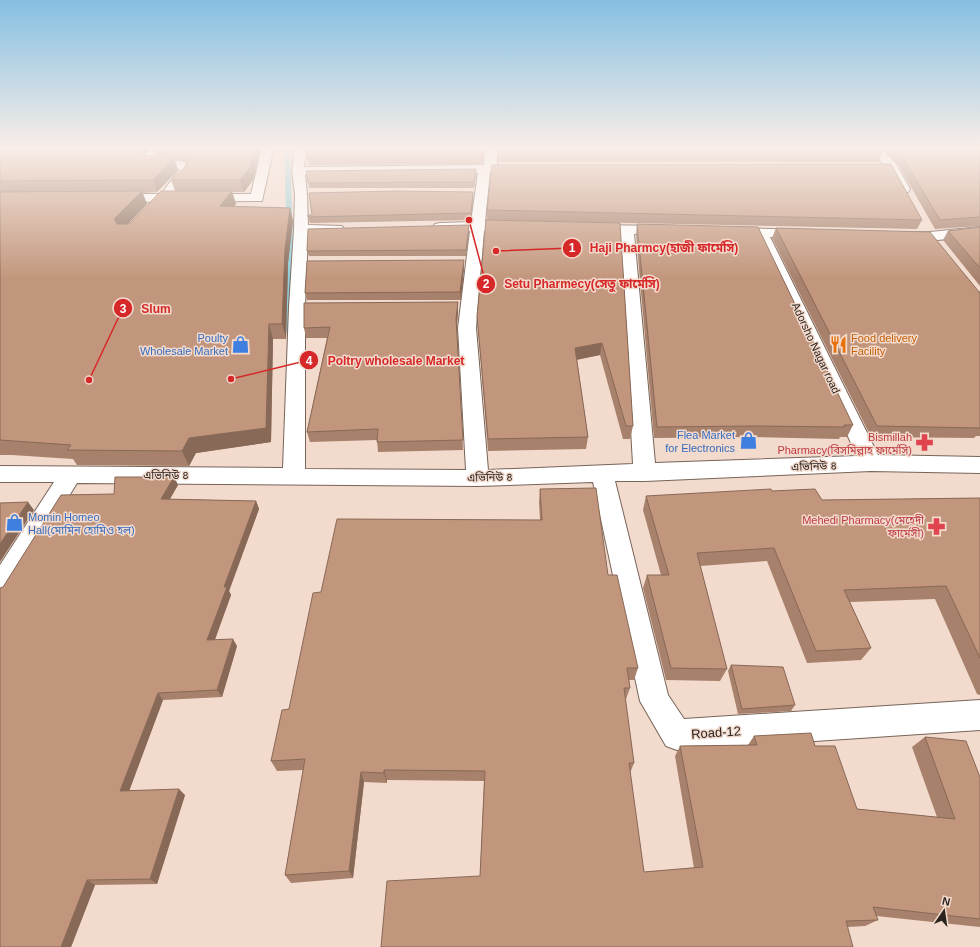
<svg xmlns="http://www.w3.org/2000/svg" width="980" height="947" font-family="Helvetica,'Noto Sans Bengali',sans-serif">
<style>
.lines{fill:none;stroke-linecap:round;stroke-linejoin:round}
.stream{fill:#91cfd9;fill-rule:evenodd}
.minor-casing{stroke:#786458;stroke-width:2}
.minor{fill:#fff;fill-rule:evenodd}
.wall{fill:#a7816b;fill-rule:evenodd}
.shaded-wall{fill:#886957}
.building{fill:#c2967c;stroke:#886957}
.labels{text-anchor:middle;stroke-width:3;stroke-linejoin:round;paint-order:stroke}
.shop-label{font-size:11px;fill:#366cbe;stroke:#f2dacd;text-anchor:end}
.food-label{font-size:11px;fill:#c56008;stroke:#f2dacd;text-anchor:start}
.street-label{font-size:11px;fill:#2b231e;stroke:#f2dacd}
.health-label{font-size:11px;fill:#be3a42;stroke:#f2dacd;text-anchor:end}
.near-street-label{font-size:13px;fill:#2b231e;stroke:#f2dacd}
.leader{fill:none;stroke:#d62828;stroke-width:1.5}
.callout-dot{fill:#d62828;stroke:#f2dacd;stroke-width:1.5}
.mark-label{font-size:12px;text-anchor:middle;font-weight:bold;fill:#fff}
.callout-label{font-size:12px;text-anchor:middle;font-weight:bold;fill:#d62828;stroke:#f2dacd;stroke-width:3;stroke-linejoin:round;paint-order:stroke}
</style>
<rect width="100%" height="100%" fill="#f2dacd"/>
<g class="lines">
<polygon class="stream" points="284,147 290,147 293,244 292,331 288,333 284,331 287,244"/>
<defs>
<g id="minor">
<polygon points="153,147 166,147 154,160 182,161 193,168 188,178 175,193 165,193 164,190 180,169 146,166 141,158"/>
<polygon points="262,147 274,147 262,201 115,202 108,198 115,194 251,194"/>
<path d="M295,147H307L304,167L484,165L485,147H497V168L495,171L490,172L485,222L520,223L522,226L520,229L515,230L484,231L476,328L488,470L633,464L620,234L587,232L585,229L587,226L592,225L667,226L672,227L674,230L672,233L667,234H634L655,463L857,456L756,237L726,235L724,232L726,229L731,228L808,230L810,233L808,236L803,237H770L878,455L980,457V473L871,471L645,481H615L668,695L684,719L980,700V730L677,750L666,746L640,701L593,482L478,486L77,483L9,594L0,597V565L54,482H0V466L283,468L289,307L294,229L295,194L292,171ZM478,173L471,222L440,223L435,224L433,227L435,230L470,231L458,328L466,470L305,469V307L308,233L342,232L344,229L342,226L308,225L307,194L305,175Z"/>
<polygon points="868,147 880,147 896,164 910,189 908,192 900,192 887,168"/>
<path d="M980,227V235C954,238 924,244 898,238L896,235L898,232H930Z"/>
</g>
</defs>
<use href="#minor" class="minor-casing"/>
<use href="#minor" class="minor"/>
</g>
<g class="wall">
<path d="M0,147H152L143,155L157,156L153,147H261L253,180L244,192H232L236,204L233,207L290,208L293,221L288,263L286,339H273L271,442L196,453L189,466L77,465L73,459L12,455H0ZM174,159L182,160L187,163L185,167L171,180L175,191L129,224H128L147,204L142,193L157,192L178,170Z"/>
<polygon points="309,147 485,147 483,164 309,165 307,157"/>
<polygon points="498,147 877,147 882,153 879,162 498,162"/>
<polygon points="882,147 980,147 980,226 935,229 899,166"/>
<polygon points="476,169 476,175 474,188 309,188 308,183"/>
<polygon points="473,198 471,220 310,223 308,217 312,215"/>
<polygon points="487,210 922,220 917,229 487,220"/>
<polygon points="620,223 633,426 630,439 623,439 600,355 577,360 588,437 586,449 488,451 478,328 477,316"/>
<polygon points="637,224 853,425 847,437 840,437 839,439 750,437 654,438 636,235"/>
<polygon points="469,225 469,231 466,256 309,256 307,251"/>
<polygon points="980,227 980,286 943,240 948,231"/>
<polygon points="776,228 980,292 980,436 976,436 974,438 871,437 772,238"/>
<polygon points="464,268 461,300 307,300 305,293"/>
<polygon points="458,302 458,313 457,327 463,450 378,452 377,440 310,442 307,432 327,338 306,338 304,328"/>
<polygon points="174,477 178,485 170,499 256,501 259,509 229,591 231,595 215,640 237,646 222,697 163,700 129,790 185,795 157,884 95,885 71,947 0,947 3,587 114,494"/>
<polygon points="540,489 608,575 638,668 634,680 629,680 630,688 626,699 625,699 634,763 630,773 644,872 694,868 675,756 680,746 748,745 754,736 815,746 857,809 937,817 912,747 925,737 980,777 980,927 876,916 878,920 865,926 848,927 480,876 484,781 387,780 387,783 364,782 353,878 291,883 285,875 303,770 277,771 271,761 289,709 321,592 540,520 539,502"/>
<polygon points="772,491 822,500 980,498 980,695 977,694 935,599 850,602 871,648 861,660 807,663 767,561 700,566 727,669 720,681 666,680 643,588 647,575 661,575 643,510 646,496"/>
<polygon points="731,665 795,705 791,711 738,714 728,671"/>
</g>
<g class="shaded-wall">
<polygon points="135,147 152,147 140,158"/>
<polygon points="255,147 261,147 253,180 244,192 240,180"/>
<polygon points="484,147 485,147 483,164 483,155"/>
<polygon points="174,158 178,170 157,192 153,180"/>
<polygon points="476,169 476,175 474,188 474,182"/>
<polygon points="142,191 147,204 120,232 114,219"/>
<polygon points="232,191 236,204 224,219 220,206"/>
<polygon points="473,192 473,198 471,220 471,213"/>
<polygon points="290,208 293,221 288,263 286,339 282,324 285,249"/>
<polygon points="469,225 469,231 466,256 466,250"/>
<polygon points="464,260 464,268 461,300 460,292"/>
<polygon points="458,302 458,313 456,328 456,318"/>
<polygon points="269,324 273,339 271,442 196,453 189,466 182,451 189,438"/>
<polygon points="602,343 600,355 574,360 575,348"/>
<polygon points="174,477 178,485 165,507 161,499"/>
<polygon points="256,501 259,509 229,591 231,595 212,647 207,640 224,587"/>
<polygon points="28,502 34,510 0,562 0,544"/>
<polygon points="233,639 237,646 222,697 217,690"/>
<polygon points="158,693 163,700 127,797 120,791"/>
<polygon points="384,770 387,780 387,783 384,773"/>
<polygon points="361,772 364,782 353,878 349,871"/>
<polygon points="179,789 185,795 157,884 150,879"/>
<polygon points="87,880 95,885 71,947 61,947"/>
</g>
<g class="building">
<polygon points="0,147 136,147 140,155 174,158 153,180 0,181"/>
<polygon points="154,147 255,147 250,167 240,180 171,180 185,167 191,156 178,148"/>
<polygon points="309,147 484,147 483,155 307,157"/>
<polygon points="498,147 877,147 882,153 499,154"/>
<polygon points="893,147 980,147 980,217 940,220 903,158"/>
<polygon points="891,164 922,220 487,210 492,165"/>
<polygon points="476,169 474,182 308,183 306,171"/>
<polygon points="142,191 114,219 117,224 129,224 161,191 232,191 220,206 290,208 285,249 282,324 269,324 266,428 189,438 182,451 67,450 71,445 0,440 0,192"/>
<polygon points="397,191 473,192 471,213 308,217 308,215 312,215 309,193"/>
<polygon points="486,220 620,223 633,426 626,426 602,343 575,348 588,437 488,439 477,316"/>
<polygon points="637,224 758,227 853,425 844,425 845,427 755,426 657,427"/>
<polygon points="469,225 466,250 307,251 308,229"/>
<polygon points="980,227 980,268 948,231"/>
<polygon points="776,228 930,232 979,292 980,292 980,428 877,426"/>
<polygon points="464,260 460,292 305,293 307,261"/>
<polygon points="458,302 456,318 463,440 377,442 378,429 307,432 330,327 304,328 304,303"/>
<polygon points="115,477 174,477 161,499 256,501 224,587 227,587 207,640 233,639 217,690 158,693 120,791 179,789 150,879 87,880 61,947 0,947 0,588 3,587 61,495 114,494"/>
<polygon points="596,488 608,575 617,575 638,668 627,668 630,688 624,688 634,763 629,763 644,872 703,867 680,746 757,745 754,736 811,733 815,746 835,746 857,809 955,819 925,737 966,741 980,777 980,919 873,907 878,920 846,921 853,947 381,947 387,881 480,876 485,771 384,770 384,773 361,772 349,871 285,875 305,759 271,761 282,710 289,709 313,593 321,592 337,519 542,520 540,489"/>
<polygon points="771,489 772,491 815,489 822,500 980,498 980,658 946,586 844,590 871,648 816,651 774,548 697,553 727,669 671,668 647,575 669,575 646,496"/>
<polygon points="28,502 0,544 0,503"/>
<polygon points="731,665 783,667 795,705 742,709"/>
</g>
<linearGradient id="sky" x2="0" y2="1"><stop stop-color="#85bfe2"/><stop offset="0.53" stop-color="#f9eee8"/><stop offset="1" stop-color="#f9eee8" stop-opacity="0"/></linearGradient>
<rect width="980" height="279" fill="url(#sky)"/>
<defs>
<symbol id="shop-bare" viewBox="-9 -9 18 18"><path d="M-5-2.5h2.3a2.7 3.5 0 0 1 5.4 0H5L5.5 6h-11ZM-1.5-2.5h3a1.5 2.3 0 0 0-3 0Z" fill="#3f7fe0" stroke="#f2dacd" stroke-width="2.5" paint-order="stroke"/></symbol>
<symbol id="restaurant-bare" viewBox="-9 -9 18 18"><path d="M-5-6h1v4h1v-4h1v4h1v-4h1v5L-1.5 .5V6h-2V.5L-5-1ZM5-6V6H3V1.5H1.5Q1.5-4 5-6Z" fill="#e8710a" stroke="#f2dacd" stroke-width="2.5" paint-order="stroke"/></symbol>
<symbol id="pharmacy-bare" viewBox="-9 -9 18 18"><path d="M-2-6h4v4h4v4h-4v4h-4v-4h-4v-4h4Z" fill="#e0444e" stroke="#f2dacd" stroke-width="2.5" paint-order="stroke"/></symbol>
</defs>
<g fill-rule="evenodd">
<use href="#shop-bare" x="228" y="332" width="25" height="25"/>
<use href="#restaurant-bare" x="826" y="332" width="25" height="25"/>
<use href="#shop-bare" x="736" y="428" width="25" height="25"/>
<use href="#pharmacy-bare" x="912" y="430" width="25" height="25"/>
<use href="#shop-bare" x="2" y="510" width="25" height="25"/>
<use href="#pharmacy-bare" x="924" y="514" width="25" height="25"/>
</g>
<g class="labels">
<g class="shop-label">
<text x="228" y="342">Poulty<tspan x="228" dy="13">Wholesale Market</tspan></text>
<text x="735" y="439">Flea Market<tspan x="735" dy="13">for Electronics</tspan></text>
<text x="28" y="521" text-anchor="start">Momin Homeo<tspan x="28" dy="13">Hall(মোমিন হোমিও হল)</tspan></text>
</g>
<g class="food-label">
<text x="851" y="342">Food delivery<tspan x="851" dy="13">Facility</tspan></text>
</g>
<g class="street-label">
<text transform="translate(816 348) rotate(65)" y="4">Adorsho Nagar road</text>
<text transform="translate(814 466) rotate(-2)" y="4">এভিনিউ ৪</text>
<text x="166" y="479">এভিনিউ ৪</text>
<text transform="translate(490 477) rotate(-1)" y="4">এভিনিউ ৪</text>
</g>
<g class="health-label">
<text x="912" y="441">Bismillah<tspan x="912" dy="13">Pharmacy(বিসমিল্লাহ ফার্মেসি)</tspan></text>
<text x="924" y="524">Mehedi Pharmacy(মেহেদী<tspan x="924" dy="13">ফার্মেসী)</tspan></text>
</g>
<g class="near-street-label">
<text transform="translate(716 732) rotate(-4)" y="5">Road-12</text>
</g>
</g>
<path class="leader" d="M496 251L572 248M469 220L486 284M89 380L123 308M231 379L309 360"/>
<g class="callout-dot">
<circle cx="496" cy="251" r="4"/>
<circle cx="469" cy="220" r="4"/>
<circle cx="89" cy="380" r="4"/>
<circle cx="231" cy="379" r="4"/>
<circle cx="572" cy="248" r="10"/>
<circle cx="486" cy="284" r="10"/>
<circle cx="123" cy="308" r="10"/>
<circle cx="309" cy="360" r="10"/>
</g>
<g class="mark-label">
<text x="572" y="252">1</text>
<text x="486" y="288">2</text>
<text x="123" y="313">3</text>
<text x="309" y="365">4</text>
</g>
<g class="callout-label">
<text x="664" y="252">Haji Pharmcy(হাজী ফার্মেসি)</text>
<text x="582" y="288">Setu Pharmecy(সেতু ফার্মেসি)</text>
<text x="156" y="313">Slum</text>
<text x="396" y="365">Poltry wholesale Market</text>
</g>
<g transform="translate(944 911) rotate(13)" stroke="#f2dacd" stroke-width="3" paint-order="stroke">
<path d="M0-3L7 15L0 10L-7 15Z" fill="#2b231e"/>
<text y="-6" font-size="11" font-weight="bold" text-anchor="middle" fill="#2b231e">N</text>
</g>
</svg>
